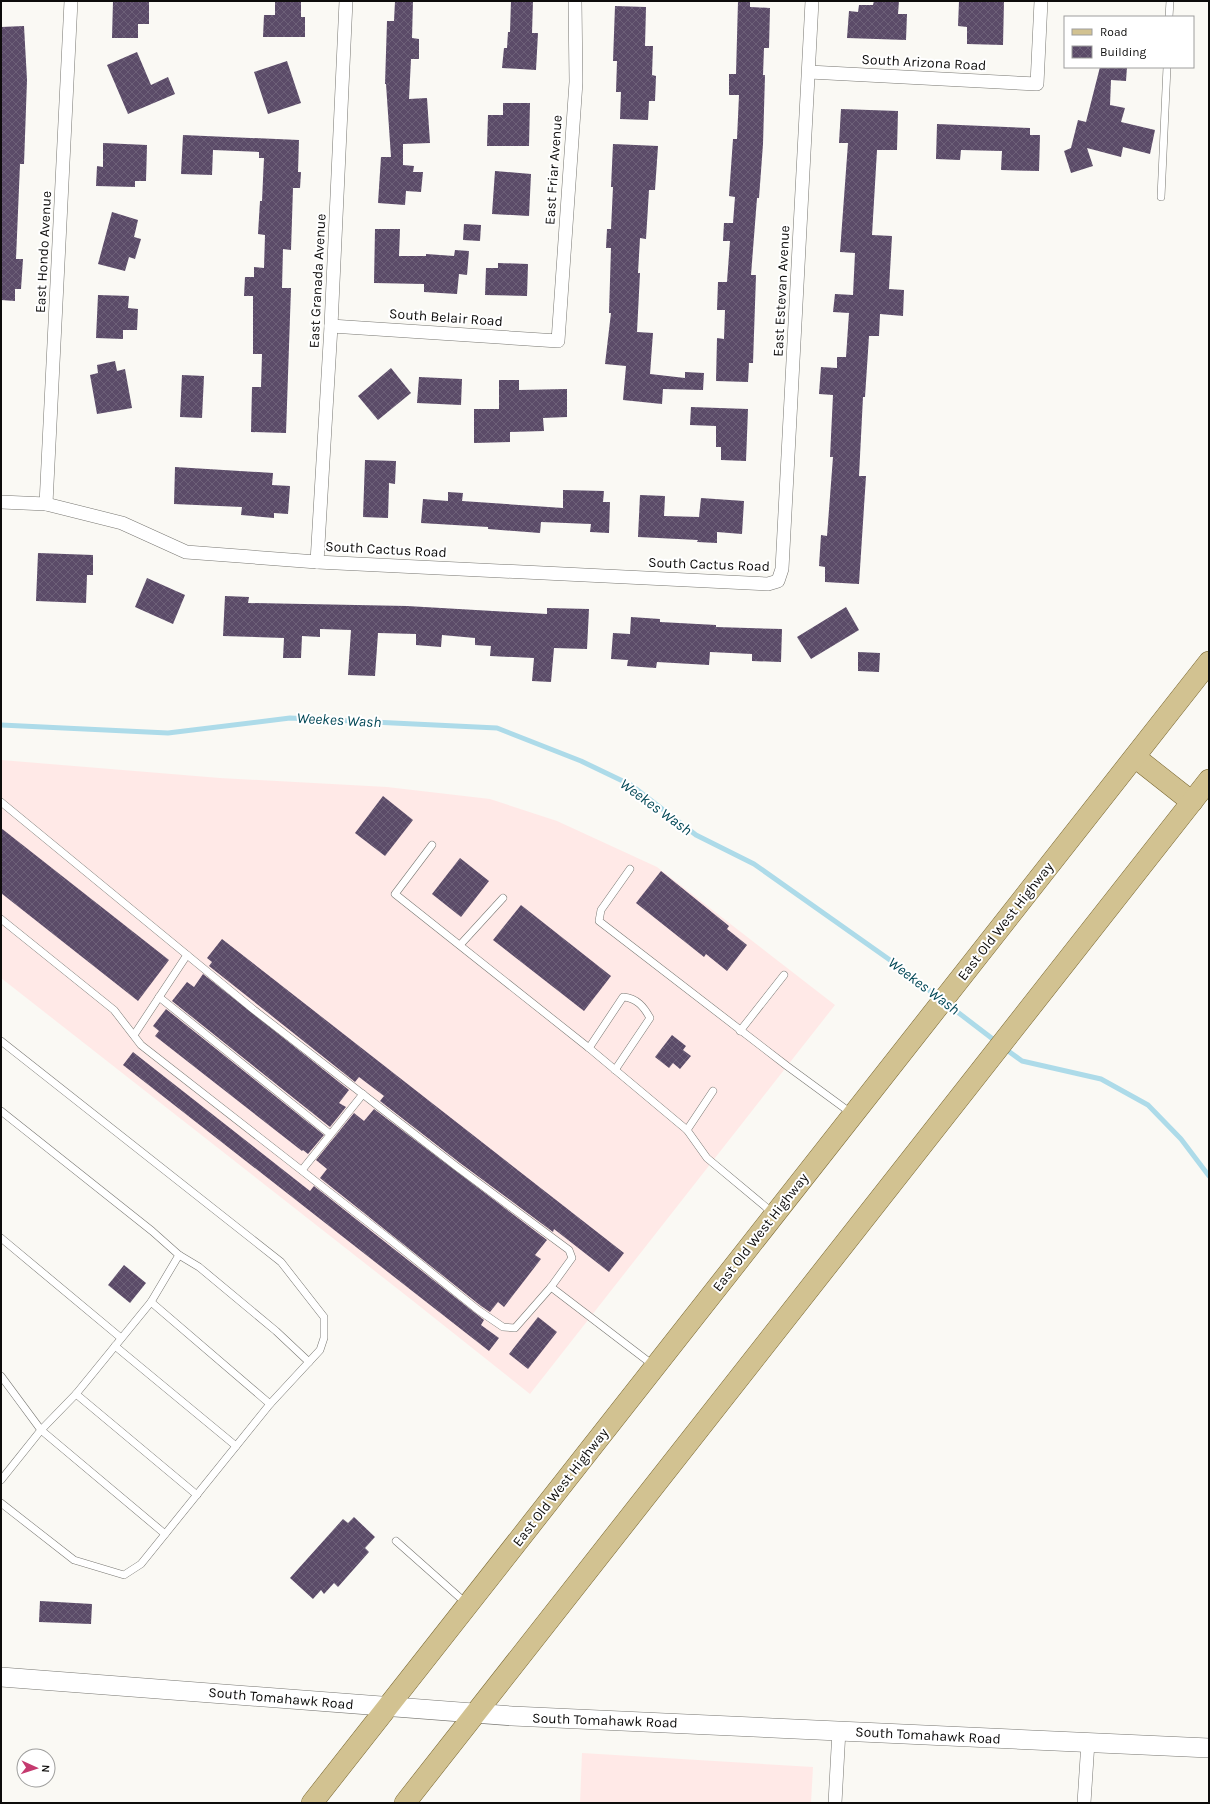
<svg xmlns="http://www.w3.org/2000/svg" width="1210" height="1804" font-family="Karla,sans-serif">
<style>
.industrial{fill:#ffe9e7}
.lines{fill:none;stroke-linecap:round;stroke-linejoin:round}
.stream{stroke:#addbe9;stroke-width:5}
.building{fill:url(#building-cross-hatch)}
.service-casing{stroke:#787772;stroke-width:8}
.minor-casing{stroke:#787772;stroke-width:14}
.secondary-casing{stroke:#787772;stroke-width:20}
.primary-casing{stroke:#7a6832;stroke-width:22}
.service{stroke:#fff;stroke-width:7}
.minor{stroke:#fff;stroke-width:13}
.secondary{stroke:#fff;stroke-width:19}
.primary{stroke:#d2c291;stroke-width:21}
.labels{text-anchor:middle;stroke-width:4;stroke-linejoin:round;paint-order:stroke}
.street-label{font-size:14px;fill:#0d0c0b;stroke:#fff}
.water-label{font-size:15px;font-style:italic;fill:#024756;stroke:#fff}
</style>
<defs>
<pattern id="building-cross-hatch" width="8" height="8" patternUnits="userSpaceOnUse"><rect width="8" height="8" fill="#5b4b68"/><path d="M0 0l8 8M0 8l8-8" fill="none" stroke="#6d6078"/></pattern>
</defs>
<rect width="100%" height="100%" fill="#faf9f4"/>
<g class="industrial">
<polygon points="1,760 220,778 387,787 490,799 557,821 657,867 835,1005 530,1394 408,1297 1,978"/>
<polygon points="582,1753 813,1767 811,1803 580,1803"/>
</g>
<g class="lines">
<g class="stream">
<polyline points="1,725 168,733 290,718 497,728 581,761 631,785 696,835 754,864 897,965 939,998"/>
<polyline points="947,1004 998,1043"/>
<polyline points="1004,1048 1022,1061 1101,1079 1148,1105 1181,1139 1209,1176"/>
</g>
</g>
<g class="building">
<polygon points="113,1 149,1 149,24 138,24 138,38 112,38"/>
<polygon points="275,1 301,1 301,17 305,17 305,37 263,37 264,15 275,15"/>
<polygon points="395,1 413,1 412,38 419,39 419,59 411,59 409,99 427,98 430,143 403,144 403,165 414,166 413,172 423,172 421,192 406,191 405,205 378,203 381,157 391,157 386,84 385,84 387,21 394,21"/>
<polygon points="511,1 533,1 532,33 538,33 536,70 502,68 504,48 507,48 508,32 510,32"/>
<polygon points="738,1 750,1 750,7 770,8 769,48 764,48 763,75 765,75 763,144 759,198 757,198 751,275 756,275 753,363 749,363 748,382 716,381 717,338 724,339 725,310 717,310 718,282 727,282 730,241 723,241 724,223 733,223 735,197 729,196 733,139 737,139 739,95 729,95 729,74 736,74"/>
<polygon points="874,1 899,1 898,14 907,14 906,40 847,38 849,11 858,12 859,5 873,5"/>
<polygon points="959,1 1004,1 1003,45 967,44 967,27 958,26"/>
<polygon points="615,6 646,7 645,46 653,46 652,75 656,76 655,101 649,101 648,120 620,119 621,92 616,92 617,61 613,61"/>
<polygon points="24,26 27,80 24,164 20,164 16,259 23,259 21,289 15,289 15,301 1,300 1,27"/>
<polygon points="137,52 151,85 168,77 175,94 128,114 107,65"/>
<polygon points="287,61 301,103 268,114 254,72"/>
<polygon points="1100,67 1127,67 1126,81 1111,80 1110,105 1125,108 1121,122 1155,130 1150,154 1123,147 1121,157 1087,148 1093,166 1071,173 1064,151 1071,148 1078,120 1086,122"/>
<polygon points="503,103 530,103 529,146 487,146 488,115 503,115"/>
<polygon points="841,109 898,111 897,150 877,150 872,235 892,236 889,289 904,290 903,316 880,314 879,336 869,336 865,397 863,397 859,476 866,476 859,584 825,582 825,567 819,566 821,535 827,536 833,457 830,457 833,395 819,394 821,367 837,368 837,357 846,357 849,313 833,312 835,294 853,295 855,253 840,252 848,143 839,143"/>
<polygon points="937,124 1030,128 1030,135 1040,135 1039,171 1001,170 1002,151 961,150 960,160 936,159"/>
<polygon points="183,135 299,140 298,172 301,172 300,188 293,188 291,250 283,249 282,288 291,288 286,433 251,432 252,387 261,387 262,354 253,354 253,296 244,296 245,277 254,277 254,267 264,268 265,235 258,234 260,201 262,201 264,158 259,158 259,152 213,150 212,175 181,174"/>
<polygon points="103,143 147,145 146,181 135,181 135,187 96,186 97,166 103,167"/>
<polygon points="613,144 658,146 655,190 649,190 646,239 640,238 638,273 640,273 637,332 653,333 650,374 685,378 685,372 704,373 703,390 663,389 662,404 623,400 626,366 605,364 611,313 609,313 611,248 606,248 607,229 611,229 613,187 611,187"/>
<polygon points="495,171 531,174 529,216 492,214"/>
<polygon points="112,212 138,220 134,237 141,239 135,259 129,257 125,271 98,264"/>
<polygon points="464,224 481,225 480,241 463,240"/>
<polygon points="375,229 400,229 399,256 426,256 426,254 454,256 455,250 469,251 467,275 459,274 457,294 424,292 424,284 374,283"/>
<polygon points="498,263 528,264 527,296 485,295 486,268 498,268"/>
<polygon points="98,295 129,296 128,308 138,309 137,330 123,330 123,339 96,338"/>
<polygon points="115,361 117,371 125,369 132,408 97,414 90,375 98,373 97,365"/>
<polygon points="391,368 411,393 378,420 358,396"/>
<polygon points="182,375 204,376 202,418 180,417"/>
<polygon points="419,377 462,379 461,405 417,403"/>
<polygon points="499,380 519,380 519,390 567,389 567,417 543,418 544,431 510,432 510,442 474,443 474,409 499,409"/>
<polygon points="691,407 748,409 746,461 721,460 721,447 716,447 716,426 690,425"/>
<polygon points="365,460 396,461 395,484 389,483 388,518 363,517"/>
<polygon points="175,467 273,473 272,485 290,486 288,514 274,513 274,518 241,515 242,507 174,504"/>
<polygon points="563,490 604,491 603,502 610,502 609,533 590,532 591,524 541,522 540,533 488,529 488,527 421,523 423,499 448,501 448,492 463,493 462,501 563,508"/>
<polygon points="640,495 665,496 664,516 699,517 701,498 744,501 742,534 717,532 717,543 697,542 698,540 638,537"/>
<polygon points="38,553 93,555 93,575 87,575 86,603 36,601"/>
<polygon points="147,578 185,595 173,624 135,607"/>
<polygon points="225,596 249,597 248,603 407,606 547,614 547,608 589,609 587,649 554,648 551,682 532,681 534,658 490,656 491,646 475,645 475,638 442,635 441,647 416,645 416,634 378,633 375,676 348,675 351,630 320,629 320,637 302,636 301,658 283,658 284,638 223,636"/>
<polygon points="846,607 859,630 811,659 797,637"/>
<polygon points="631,617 660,619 660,622 716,625 716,627 782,629 781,662 752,661 752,654 710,652 709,665 657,662 656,668 627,666 628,660 611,659 613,633 630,634"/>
<polygon points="858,652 880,653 879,672 858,671"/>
<polygon points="383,796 413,820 385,856 355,833"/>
<polygon points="1,828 169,960 138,1001 1,893"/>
<polygon points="460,858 489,881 461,917 432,894"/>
<polygon points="661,871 729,926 727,929 747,945 727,971 706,954 704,957 636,903"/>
<polygon points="521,905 611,976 584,1011 493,940"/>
<polygon points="222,939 624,1253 609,1272 554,1229 553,1232 460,1163 380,1101 384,1096 359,1077 355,1082 209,966 212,962 207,958"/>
<polygon points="203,974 349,1090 339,1103 346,1107 330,1127 172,1001 187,982 194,987"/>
<polygon points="166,1009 324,1135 308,1154 303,1150 302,1151 155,1036 159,1031 153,1026"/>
<polygon points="672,1035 686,1046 683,1050 691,1056 680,1069 673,1063 669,1068 655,1057"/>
<polygon points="133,1052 310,1191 314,1186 484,1320 481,1325 499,1338 489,1351 123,1065"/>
<polygon points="374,1109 547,1240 535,1255 541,1259 504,1307 498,1302 490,1312 481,1306 320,1178 327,1169 316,1160 354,1113 364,1121"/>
<polygon points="124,1265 146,1283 130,1303 108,1285"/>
<polygon points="538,1317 557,1332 528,1369 509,1354"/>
<polygon points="354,1517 375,1537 365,1548 369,1552 338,1587 334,1583 324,1594 321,1590 313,1599 290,1578 343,1519 348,1523"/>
<polygon points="40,1601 92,1604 91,1624 39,1622"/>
</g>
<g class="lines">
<defs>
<g id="service">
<polyline points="1169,17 1170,1"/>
<polyline points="1161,197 1167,67"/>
<polyline points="1,802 254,1010 457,1167 569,1250 572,1258 551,1287 515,1328 503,1327 478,1310 392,1241 141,1045 114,1010 1,919"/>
<polyline points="432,845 395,894 589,1048 687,1130 707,1158 773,1213"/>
<polyline points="630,869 601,910 599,921 787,1066 851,1113"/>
<polyline points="460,945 503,898"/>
<polyline points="159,997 330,1134"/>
<polyline points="740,1031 784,975"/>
<polyline points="134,1035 187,955"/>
<polyline points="1,1041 281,1262 324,1317 324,1338 320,1350 270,1404 141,1564 124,1575 74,1560 1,1503"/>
<path d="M589,1048L623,997C637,998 644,1007 650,1018L615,1070"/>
<polyline points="1,1111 152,1231 179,1255 199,1267 276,1331 309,1362"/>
<polyline points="687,1130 713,1091"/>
<polyline points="302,1170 363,1094"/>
<polyline points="1,1238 121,1338"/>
<polyline points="551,1287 653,1365"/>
<polyline points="151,1302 270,1404"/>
<polyline points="115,1346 236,1446"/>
<polyline points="1,1376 41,1430 165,1534"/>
<polyline points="76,1394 197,1495"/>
<polyline points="1,1480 41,1430 76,1394 151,1302 179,1255"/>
<polyline points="396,1541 467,1604"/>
</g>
<g id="minor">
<polyline points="809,72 1037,84 1041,1"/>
<polyline points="331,326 558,341 576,82 575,1"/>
<polyline points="1,502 46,504 122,523 186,552 317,562 768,584 778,581 782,569 812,1"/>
<polyline points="46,504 71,1"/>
<polyline points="317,562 331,326 346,1"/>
<polyline points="835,1803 839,1730"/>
<polyline points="1084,1803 1088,1742"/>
</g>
<polyline id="secondary" points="1,1677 512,1716 1209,1748"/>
<g id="primary">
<polyline points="1135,757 1192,802"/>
<polyline points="312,1803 1209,662"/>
<polyline points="405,1803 1209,780"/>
</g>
</defs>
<use href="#service" class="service-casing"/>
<use href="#minor" class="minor-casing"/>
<use href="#secondary" class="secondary-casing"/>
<use href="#primary" class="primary-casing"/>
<use href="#service" class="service"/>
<use href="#minor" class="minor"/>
<use href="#secondary" class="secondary"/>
<use href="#primary" class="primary"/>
</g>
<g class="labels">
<g class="street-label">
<text transform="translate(924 62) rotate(3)" y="5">South Arizona Road</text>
<text transform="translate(553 170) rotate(-86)" y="5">East Friar Avenue</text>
<text transform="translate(43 252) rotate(-87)" y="5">East Hondo Avenue</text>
<text transform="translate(317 281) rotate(-87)" y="5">East Granada Avenue</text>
<text transform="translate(781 291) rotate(-87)" y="5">East Estevan Avenue</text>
<text transform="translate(446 317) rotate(4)" y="5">South Belair Road</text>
<text transform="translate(386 549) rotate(3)" y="5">South Cactus Road</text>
<text transform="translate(709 564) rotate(2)" y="5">South Cactus Road</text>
<text transform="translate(1005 921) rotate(-52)" y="5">East Old West Highway</text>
<text transform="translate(760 1232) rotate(-52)" y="5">East Old West Highway</text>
<text transform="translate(560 1487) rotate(-52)" y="5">East Old West Highway</text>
<text transform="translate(281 1698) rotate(5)" y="5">South Tomahawk Road</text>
<text transform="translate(605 1720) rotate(2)" y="5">South Tomahawk Road</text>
<text transform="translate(928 1735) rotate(3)" y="5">South Tomahawk Road</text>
</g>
<g class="water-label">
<text transform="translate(339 720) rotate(3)" y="5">Weekes Wash</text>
<text transform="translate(656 807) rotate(36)" y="5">Weekes Wash</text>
<text transform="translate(924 986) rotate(37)" y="5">Weekes Wash</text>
</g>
</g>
<rect width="1210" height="1804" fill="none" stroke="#0d0c0b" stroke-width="4"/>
<rect x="1064" y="16" width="130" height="52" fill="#ffffff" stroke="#9e9e9d"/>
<rect x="1072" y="29" width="20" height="6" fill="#d2c291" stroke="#9e9e9d"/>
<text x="1100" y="36" font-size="12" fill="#0d0c0b">Road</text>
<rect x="1072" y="46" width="20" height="12" fill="url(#building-cross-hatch)" stroke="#9e9e9d"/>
<text x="1100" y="56" font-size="12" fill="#0d0c0b">Building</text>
<g transform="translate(36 1768) rotate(93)"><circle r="19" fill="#ffffff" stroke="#9e9e9d"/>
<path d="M0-3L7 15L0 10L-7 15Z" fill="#c53a6f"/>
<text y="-6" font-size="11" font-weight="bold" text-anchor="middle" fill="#0d0c0b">N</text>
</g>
</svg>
